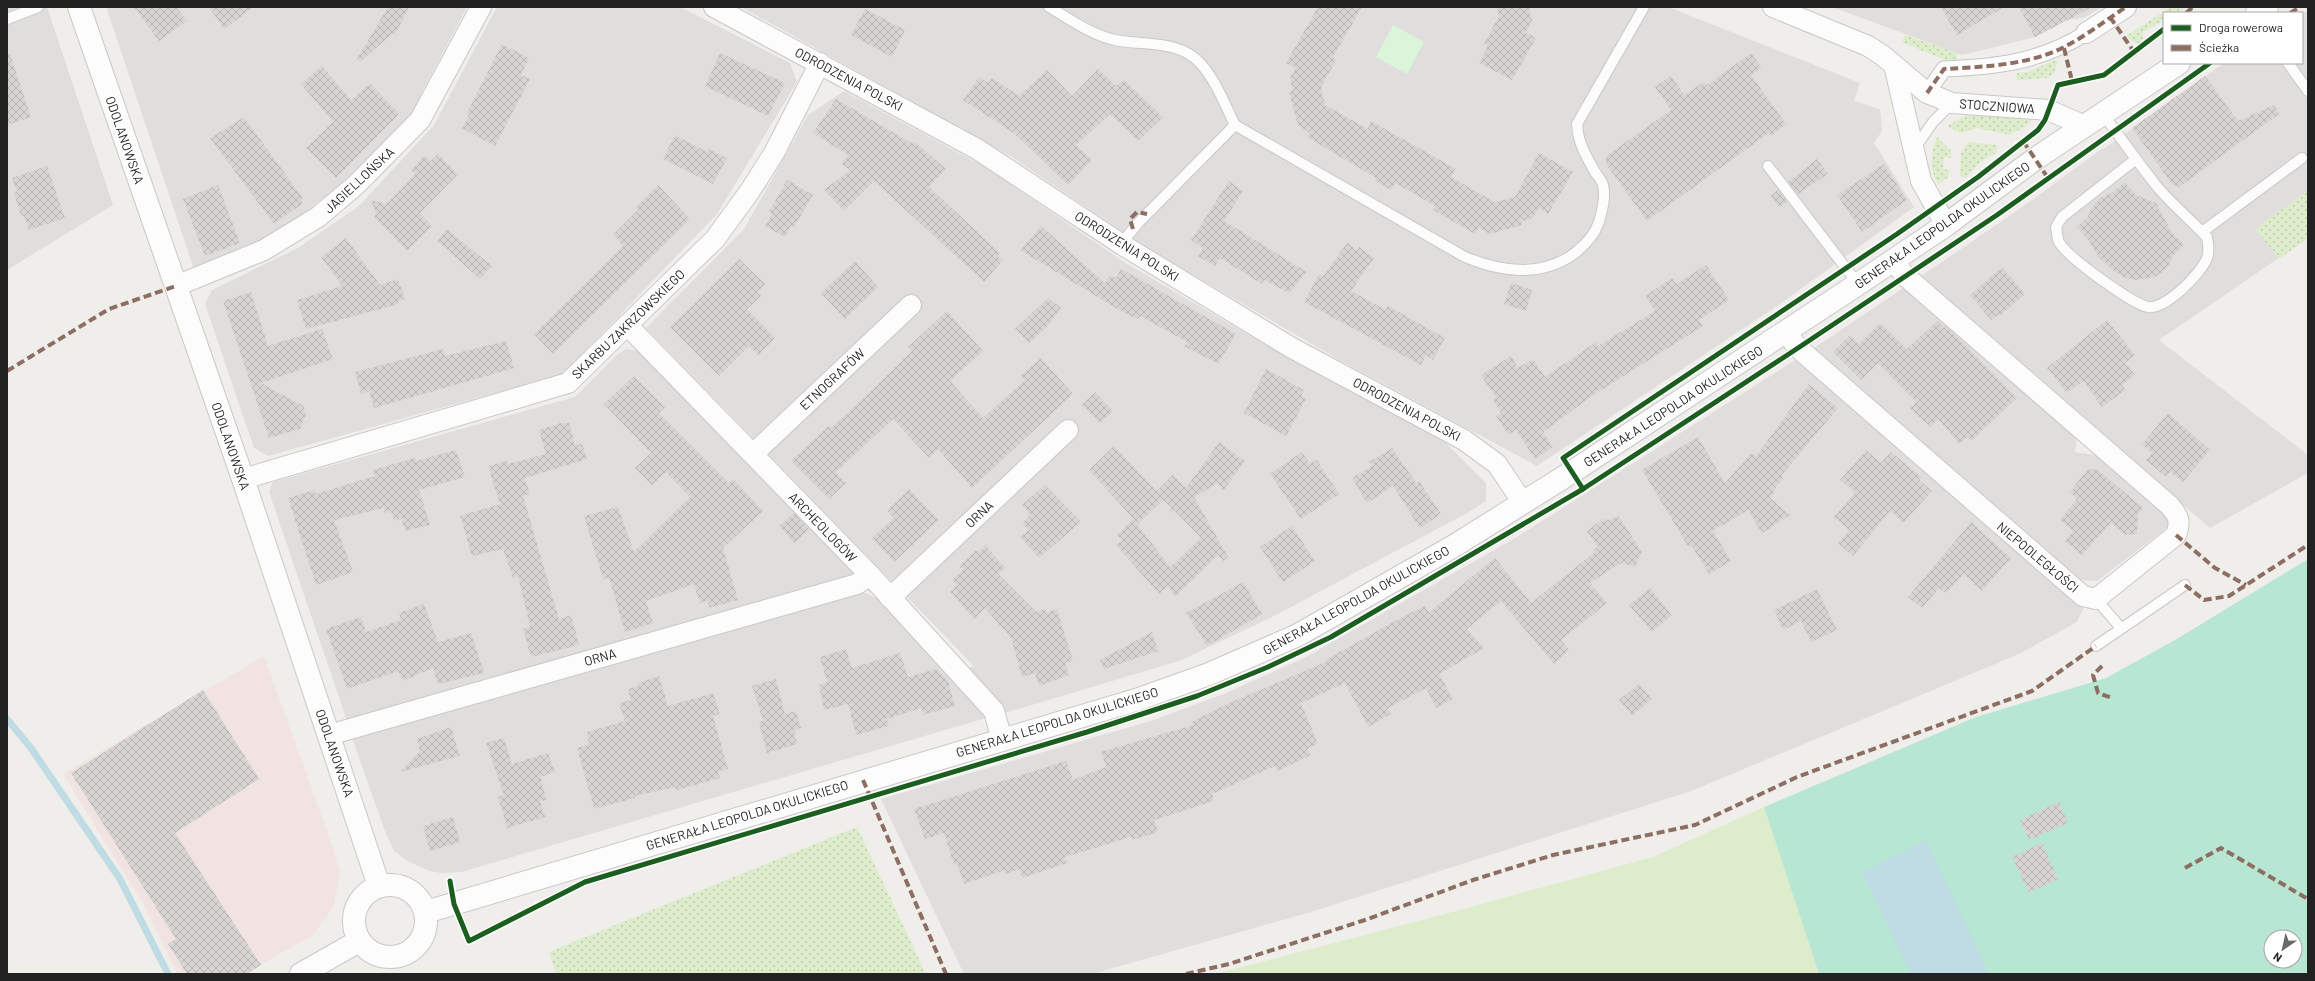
<svg xmlns="http://www.w3.org/2000/svg" width="2315" height="981" font-family="Barlow,sans-serif">
<style>
.residential{fill:#dfdedc}
.commercial{fill:#f1e3e1}
.grass{fill:url(#grass-dots)}
.park{fill:#daf5da}
.garden{fill:#ddeccb}
.pitch{fill:#b7e6d2;fill-rule:evenodd}
.parking{fill:#e0dfde}
.water{fill:#bfdbe3}
.lines{fill:none;stroke-linecap:round;stroke-linejoin:round}
.stream{stroke:#bfdbe3;stroke-width:7}
.building{fill:url(#building-cross-hatch)}
.service-casing{stroke:#c9c8c7;stroke-width:12}
.pedestrian-casing{stroke:#c9c8c7;stroke-width:17}
.minor-casing{stroke:#c9c8c7;stroke-width:22}
.tertiary-casing{stroke:#c9c8c7;stroke-width:24}
.service{stroke:#fdfcfc;stroke-width:10}
.pedestrian{stroke:#fdfcfc;stroke-width:15}
.minor{stroke:#fdfcfc;stroke-width:20}
.tertiary{stroke:#fdfcfc;stroke-width:22}
.quiet{stroke:#8d6e63;stroke-width:4;stroke-dasharray:8 4;stroke-linecap:butt}
.cycleway-casing{stroke:#fff;stroke-width:8}
.cycleway{stroke:#1b5e20;stroke-width:5}
.labels{text-anchor:middle;stroke-width:3;stroke-linejoin:round;paint-order:stroke}
.street-label{font-size:13px;fill:#222;stroke:#fff}
</style>
<defs>
<pattern id="grass-dots" width="8" height="8" patternUnits="userSpaceOnUse"><rect width="8" height="8" fill="#ddeccb"/><path d="M2 2h.1M6 6h.1" fill="none" stroke="#bdcaae" stroke-width="1.8" stroke-linecap="round"/></pattern>
<pattern id="building-cross-hatch" width="8" height="8" patternUnits="userSpaceOnUse"><rect width="8" height="8" fill="#d7d4d2"/><path d="M0 0l8 8M0 8l8-8" fill="none" stroke="#b8b6b4"/></pattern>
</defs>
<rect width="100%" height="100%" fill="#f0eeeb"/>
<g class="residential">
<polygon points="7,7 47,7 113,205 7,270"/>
<polygon points="106,7 467,7 421,94 417,109 340,185 292,222 263,240 194,269"/>
<polygon points="497,7 680,7 790,63 797,82 717,214 563,374 268,456 254,448 205,304 212,290 298,248 359,206 434,125"/>
<polygon points="741,7 1668,7 1860,83 1854,101 1880,109 1882,131 1874,143 1914,207 1780,304 1537,466 1343,362 1150,250 1012,157"/>
<polygon points="1832,7 2102,7 2084,18 2068,20 2035,37 1962,55"/>
<polygon points="2308,11 2308,238 2159,340 2308,455 2308,473 2210,528 1918,278 2008,217 2224,63 2302,63 2302,14"/>
<polygon points="844,91 985,167 1124,262 1264,344 1442,439 1486,483 1486,501 1469,512 1274,616 1182,660 1005,713 967,671 973,665 646,328 744,229 808,115"/>
<polygon points="1905,287 2077,436 2075,452 2101,456 2168,515 2168,527 2097,581 2078,580 1811,350"/>
<polygon points="626,349 638,351 856,568 853,574 347,721 269,492 273,482 575,397 617,355"/>
<polygon points="1797,359 2084,607 2077,622 2019,654 1691,791 1311,912 1092,974 964,974 881,799 1154,720 1226,693 1306,657 1517,537"/>
<polygon points="863,592 879,599 983,710 986,718 461,872 441,873 430,871 407,861 394,851 385,831 352,738"/>
</g>
<polygon class="commercial" points="264,656 331,842 340,873 334,906 313,935 245,974 177,974 145,907 63,774"/>
<g class="grass">
<polygon points="2171,7 2187,7 2178,13 2164,13 2164,20 2143,32 2143,42 2139,45 2126,36"/>
<polygon points="1905,35 1957,53 1957,60 1952,63 1902,42"/>
<polygon points="2055,60 2058,62 2053,75 2048,78 2018,80 2016,77 2017,73 2028,72"/>
<polygon points="1975,115 2032,120 2029,124 2010,135 1977,128 1960,133 1947,126 1965,116"/>
<path d="M1937,137L1951,151V158L1944,157L1943,169L1950,170L1948,177L1938,184C1929,168 1930,154 1937,137Z"/>
<polygon points="1968,142 1997,145 1996,153 1980,162 1966,178 1960,176 1961,152"/>
<polygon points="2308,190 2308,238 2279,259 2255,229"/>
<polygon points="857,827 926,974 556,974 549,952"/>
</g>
<polygon class="park" points="1393,25 1424,42 1407,74 1376,57"/>
<polygon class="garden" points="1764,807 1819,974 1215,974 1445,914 1653,857"/>
<path class="pitch" d="M2308,559V974H1819L1764,807L1976,717L2106,678L2175,640ZM2271,937H2295V961H2271Z"/>
<g class="parking">
<polygon points="1614,7 1636,7 1594,77 1578,78 1579,69"/>
<polygon points="1645,23 1655,38 1611,112 1601,118 1592,113"/>
<polygon points="2103,148 2113,163 2061,200 2051,186"/>
</g>
<polygon class="water" points="1926,840 1989,974 1911,974 1862,872"/>
<g class="lines">
<polyline class="stream" points="7,719 31,748 120,879 168,974"/>
</g>
<g class="building">
<polygon points="134,7 176,7 187,21 159,41"/>
<polygon points="209,7 254,7 224,29"/>
<polygon points="388,7 409,7 395,35 393,33 360,62 357,59"/>
<polygon points="1318,7 1362,7 1333,57 1336,60 1321,87 1325,105 1368,129 1371,121 1456,169 1451,177 1495,202 1515,197 1539,153 1573,172 1548,214 1539,208 1533,218 1521,221 1522,225 1490,234 1479,228 1475,234 1433,210 1435,206 1395,183 1391,190 1375,181 1376,178 1307,137 1310,133 1298,125 1289,92 1293,91 1290,78 1296,68 1286,63"/>
<polygon points="1497,7 1529,7 1532,21 1526,32 1536,38 1512,80 1479,63 1488,46 1484,44 1499,16"/>
<polygon points="1941,7 2004,7 1957,35"/>
<polygon points="2019,7 2092,7 2035,37"/>
<polygon points="865,9 905,30 892,57 851,35"/>
<polygon points="502,44 529,58 521,75 530,79 495,146 462,128 469,115 467,113"/>
<polygon points="720,53 785,83 768,116 705,86"/>
<polygon points="1751,53 1762,68 1751,75 1786,124 1771,136 1769,133 1647,221 1606,164 1606,156 1671,110 1655,87 1671,76 1684,95 1704,82 1707,85"/>
<polygon points="10,54 31,117 7,125 7,55"/>
<polygon points="322,66 351,100 370,83 399,114 336,178 306,148 333,122 301,84"/>
<polygon points="1098,69 1116,86 1124,80 1163,117 1138,141 1110,114 1076,145 1092,160 1068,185 1015,134 963,100 979,77 988,83 992,78 1019,96 1047,70 1072,96"/>
<polygon points="2205,76 2238,121 2274,105 2279,114 2179,187 2172,184 2132,128"/>
<polygon points="836,99 913,144 915,142 946,169 929,187 1000,253 998,256 1003,260 984,282 874,181 844,211 824,190 850,170 842,164 848,155 813,133"/>
<polygon points="244,117 302,197 302,204 274,224 210,138"/>
<polygon points="675,135 707,152 708,149 727,158 713,184 663,159"/>
<polygon points="438,154 458,174 420,213 432,226 407,251 374,217 376,214 371,200 386,204 415,174 411,170 424,156 431,161"/>
<polygon points="1817,159 1828,174 1798,194 1788,182"/>
<polygon points="1884,164 1907,200 1862,232 1837,195"/>
<polygon points="47,166 65,218 29,230 24,216 21,216 14,193 17,192 12,178"/>
<polygon points="787,180 813,195 794,227 791,226 785,237 765,226 772,214 769,212"/>
<polygon points="1229,181 1243,191 1224,221 1307,272 1289,293 1264,280 1262,284 1220,258 1215,266 1198,256 1203,248 1191,240"/>
<polygon points="2125,182 2136,195 2156,203 2171,231 2184,245 2173,256 2167,268 2155,277 2136,280 2126,278 2115,272 2098,257 2090,242 2077,227 2088,217 2091,209 2100,198 2112,193"/>
<polygon points="218,185 240,243 205,256 183,199"/>
<polygon points="658,185 690,219 553,354 534,334 623,246 613,235 638,210 636,207"/>
<polygon points="1778,190 1787,202 1779,207 1771,196"/>
<polygon points="1041,226 1105,283 1110,275 1116,278 1121,269 1236,334 1218,364 1184,346 1187,342 1140,316 1138,319 1124,313 1020,250"/>
<polygon points="447,229 492,266 480,279 437,241"/>
<polygon points="346,238 380,285 398,279 405,299 398,301 399,304 306,329 297,300 342,286 321,257"/>
<polygon points="1347,243 1357,250 1359,247 1374,258 1351,291 1386,310 1388,306 1445,338 1433,360 1426,355 1421,365 1304,302 1319,274 1323,276"/>
<polygon points="739,259 765,284 757,292 761,296 747,309 775,338 758,355 749,346 719,376 670,327"/>
<polygon points="855,261 878,287 845,319 821,293"/>
<polygon points="1706,265 1729,300 1699,320 1703,326 1595,394 1543,432 1553,447 1535,459 1516,430 1508,435 1496,416 1501,413 1493,400 1496,398 1481,375 1511,356 1518,368 1533,359 1545,377 1596,342 1598,346 1655,311 1645,296 1672,278 1676,284"/>
<polygon points="2002,267 2025,294 2000,316 1999,314 1991,320 1970,295"/>
<polygon points="1511,283 1532,290 1526,311 1504,304"/>
<polygon points="251,292 268,346 322,329 333,359 261,383 303,406 306,415 300,429 269,438 223,301"/>
<polygon points="1048,298 1061,308 1048,326 1029,343 1015,329"/>
<polygon points="947,311 983,351 950,381 983,418 1025,380 1020,376 1041,358 1073,394 972,488 938,449 929,458 893,419 836,472 846,483 829,499 791,461 828,426 831,428 871,391 912,351 908,347"/>
<polygon points="2107,320 2135,355 2125,363 2135,375 2122,385 2125,390 2102,407 2083,381 2067,393 2047,368"/>
<polygon points="1937,321 1944,328 1946,326 1949,329 2017,398 1971,441 1968,437 1959,444 1938,419 1931,427 1910,409 1916,402 1878,363 1861,380 1833,352 1850,335 1859,344 1880,323 1907,349"/>
<polygon points="506,341 514,368 374,408 369,391 361,394 355,372 443,349 445,356"/>
<polygon points="1266,369 1304,390 1301,396 1306,399 1286,436 1244,413"/>
<polygon points="634,376 665,407 659,413 729,483 733,479 763,511 723,548 738,600 709,608 708,600 700,603 694,584 646,601 653,623 625,632 609,578 603,579 584,516 618,507 634,552 690,497 666,472 652,485 635,468 651,453 604,404"/>
<polygon points="1809,384 1838,408 1781,476 1783,478 1773,491 1774,493 1770,498 1790,515 1762,533 1748,510 1713,531 1731,561 1709,574 1691,545 1688,546 1642,470 1698,437 1725,483 1751,453 1756,456"/>
<polygon points="1095,392 1113,411 1100,423 1082,405"/>
<polygon points="2168,413 2210,450 2183,482 2170,472 2166,477 2146,460 2152,453 2142,444"/>
<polygon points="561,423 569,423 575,445 582,444 587,459 525,478 530,494 523,496 559,619 571,615 579,645 531,657 523,629 530,627 518,576 513,578 503,549 472,556 460,516 500,504 488,466 507,461 508,464 546,454 539,430"/>
<polygon points="1219,442 1245,461 1223,491 1218,483 1194,497 1228,557 1223,561 1218,555 1175,597 1168,586 1159,594 1116,545 1122,540 1117,535 1133,519 1170,567 1201,538 1174,510 1168,513 1172,508 1163,500 1138,524 1089,470 1114,446 1157,491 1173,475 1186,488"/>
<polygon points="1392,448 1417,484 1419,481 1441,514 1420,528 1393,486 1367,503 1352,478 1372,466 1369,462"/>
<polygon points="456,450 465,477 419,490 430,525 406,531 401,519 394,521 391,511 385,513 384,508 334,520 353,572 316,585 288,498 314,490 316,494 375,476 373,470 415,458 416,461"/>
<polygon points="1866,450 1881,463 1891,452 1921,477 1919,480 1932,491 1903,523 1890,511 1853,556 1838,543 1849,530 1834,517 1855,492 1840,480"/>
<polygon points="1302,452 1310,464 1317,460 1339,494 1301,519 1270,474"/>
<polygon points="2097,469 2143,508 2138,514 2137,534 2125,535 2111,523 2082,555 2065,541 2073,531 2060,520 2077,499 2070,492 2087,470"/>
<polygon points="1045,485 1081,522 1039,558 1020,537 1028,530 1022,523 1030,515 1022,505"/>
<polygon points="909,489 939,520 894,562 872,538 894,518 887,510"/>
<polygon points="794,513 809,530 794,543 779,526"/>
<polygon points="1618,515 1642,552 1635,566 1621,563 1590,583 1607,603 1561,640 1569,650 1554,664 1501,601 1467,629 1484,648 1439,674 1453,699 1436,708 1426,688 1388,708 1391,714 1368,727 1345,683 1301,703 1318,744 1307,749 1311,755 1278,771 1275,766 1212,794 1214,801 1154,820 1158,832 1132,840 1131,837 1065,857 1067,863 1022,878 1020,869 1006,874 1005,870 964,884 957,864 954,865 944,833 925,839 914,809 1066,761 1073,780 1106,767 1101,752 1193,725 1191,722 1227,704 1326,662 1325,660 1406,615 1425,606 1429,612 1495,558 1531,603 1595,552 1593,550 1598,547 1587,531 1603,519 1610,520"/>
<polygon points="1971,522 2011,558 1982,591 1964,574 1946,593 1939,588 1922,608 1908,597"/>
<polygon points="1292,526 1315,561 1283,582 1260,547"/>
<polygon points="985,545 1005,568 998,574 1036,612 1045,609 1046,613 1057,609 1073,661 1065,663 1069,675 1039,686 1035,673 1022,677 1011,638 985,608 974,619 950,592 957,585 952,580 963,570 959,566 975,551 980,551"/>
<polygon points="1243,582 1262,614 1207,646 1186,613"/>
<polygon points="1650,588 1672,615 1652,632 1629,605"/>
<polygon points="1817,589 1837,630 1811,642 1801,621 1783,630 1774,610"/>
<polygon points="424,604 438,642 471,633 484,673 438,684 433,668 403,681 398,671 347,689 326,629 361,617 366,632 401,620 399,613"/>
<polygon points="1152,632 1158,651 1104,669 1100,660"/>
<polygon points="846,649 852,668 900,653 908,677 936,669 948,681 955,706 923,715 921,708 887,719 889,726 856,735 848,704 824,710 819,685 827,682 820,657"/>
<polygon points="659,676 668,706 713,693 720,714 713,716 728,769 718,772 720,778 677,790 675,787 635,796 635,798 594,809 577,748 589,744 587,732 625,721 619,703 631,700 628,689 638,686 637,683"/>
<polygon points="776,679 785,714 796,711 801,728 794,730 797,744 767,753 759,722 763,720 752,686"/>
<polygon points="1639,684 1652,699 1632,716 1619,700"/>
<polygon points="203,690 259,779 175,833 261,965 247,974 187,974 168,944 176,939 71,773"/>
<polygon points="451,727 460,756 400,772 420,751 417,739"/>
<polygon points="504,738 512,764 548,753 555,772 540,777 547,800 540,801 545,817 507,828 498,797 504,795 486,743"/>
<polygon points="2059,802 2068,823 2029,840 2020,820"/>
<polygon points="453,817 460,842 430,851 423,826"/>
<polygon points="2042,843 2058,879 2029,893 2012,857"/>
</g>
<g class="lines">
<defs>
<g id="service">
<path d="M1049,7C1070,19 1091,35 1115,40C1143,46 1179,39 1201,64C1216,81 1225,105 1235,125"/>
<polyline points="7,19 38,7"/>
<polyline points="2288,63 2308,91"/>
<path d="M2103,114C2120,137 2137,161 2155,184C2170,203 2190,219 2207,237C2208,244 2210,251 2207,258C2201,274 2165,310 2148,307C2131,303 2067,257 2059,242C2057,238 2057,231 2056,227L2062,217L2136,159"/>
<polyline points="1915,148 1933,122 1952,103"/>
<polyline points="1768,166 1858,284"/>
<polyline points="2202,232 2302,158"/>
<path d="M1121,244L1138,223L1235,125L1465,257C1501,272 1541,278 1575,253C1585,245 1595,234 1599,222C1602,211 1606,197 1603,185C1602,181 1598,176 1595,172C1586,156 1578,143 1577,124L1644,7"/>
<polyline points="2096,599 2120,627"/>
<polyline points="2096,646 2185,585"/>
</g>
<path id="pedestrian" d="M1927,93L1944,69C1996,67 2041,62 2086,33"/>
<g id="minor">
<polyline points="714,7 977,149 1121,244 1292,348 1464,440 1497,464 1523,503"/>
<polyline points="1773,7 1868,46 1882,55 1927,93 1952,103 2048,110 2085,126"/>
<polyline points="2086,33 2126,7"/>
<polyline points="1894,65 1921,181 1946,225"/>
<polyline points="176,286 264,250 318,217 356,185 420,120 481,7"/>
<polyline points="627,325 870,575 994,711 1002,740"/>
<path d="M1786,332L1798,348L2083,596L2096,599L2176,535C2181,521 2179,516 2169,505L1904,275L1894,260"/>
<polyline points="753,454 911,305"/>
<polyline points="243,479 568,383 715,239 750,191 774,153 820,63"/>
<polyline points="890,598 1068,430"/>
<polyline points="329,735 857,584 870,575"/>
</g>
<g id="tertiary">
<polyline points="79,7 243,479 379,886"/>
<polyline points="2257,13 2267,7"/>
<circle cx="390" cy="921" r="36"/>
<polyline points="426,912 1136,700 1209,674 1298,635 1454,546 1572,472 1858,284 1946,225 2035,159 2179,63"/>
<polyline points="301,974 359,941"/>
</g>
</defs>
<use href="#service" class="service-casing"/>
<use href="#pedestrian" class="pedestrian-casing"/>
<use href="#minor" class="minor-casing"/>
<use href="#tertiary" class="tertiary-casing"/>
<use href="#service" class="service"/>
<use href="#pedestrian" class="pedestrian"/>
<use href="#minor" class="minor"/>
<use href="#tertiary" class="tertiary"/>
<g class="quiet">
<polyline points="2186,13 2193,7"/>
<polyline points="2290,13 2300,7"/>
<polyline points="2110,17 2134,52"/>
<polyline points="2064,48 2072,81"/>
<path d="M1927,93L1944,69C1982,67 2030,65 2064,47C2086,36 2106,20 2126,7"/>
<polyline points="2023,141 2048,178"/>
<polyline points="1133,229 1130,219 1137,212 1147,214"/>
<polyline points="7,371 109,309 176,286"/>
<polyline points="2176,535 2215,568 2246,585"/>
<polyline points="2185,585 2204,600 2229,596 2308,545"/>
<polyline points="2102,666 2093,675 2098,693 2112,698"/>
<polyline points="863,780 946,974"/>
<polyline points="2185,868 2221,848 2308,899"/>
<polyline points="1186,974 1229,964 1365,920 1473,880 1553,855 1695,825 1797,777 2032,691 2096,646"/>
</g>
<defs>
<g id="cycleway">
<polyline points="1583,489 1563,458 1897,234 1978,177 2038,130 2045,120 2058,85 2104,75 2164,29"/>
<polyline points="450,881 454,904 469,941 585,882 1087,732 1197,696 1268,667 1331,637 1583,489 1798,348 1997,215 2210,63"/>
</g>
</defs>
<use href="#cycleway" class="cycleway-casing"/>
<use href="#cycleway" class="cycleway"/>
</g>
<g class="labels">
<g class="street-label">
<text transform="translate(849 79) rotate(28)" y="5">ODRODZENIA POLSKI</text>
<text transform="translate(1997 106) rotate(4)" y="5">STOCZNIOWA</text>
<text transform="translate(125 140) rotate(71)" y="5">ODOLANOWSKA</text>
<text transform="translate(359 180) rotate(-43)" y="5">JAGIELLOŃSKA</text>
<text transform="translate(1942 225) rotate(-35)" y="5">GENERAŁA LEOPOLDA OKULICKIEGO</text>
<text transform="translate(1127 246) rotate(32)" y="5">ODRODZENIA POLSKI</text>
<text transform="translate(628 324) rotate(-44)" y="5">SKARBU ZAKRZOWSKIEGO</text>
<text transform="translate(832 379) rotate(-43)" y="5">ETNOGRAFÓW</text>
<text transform="translate(1673 406) rotate(-33)" y="5">GENERAŁA LEOPOLDA OKULICKIEGO</text>
<text transform="translate(1407 409) rotate(28)" y="5">ODRODZENIA POLSKI</text>
<text transform="translate(231 446) rotate(71)" y="5">ODOLANOWSKA</text>
<text transform="translate(979 514) rotate(-43)" y="5">ORNA</text>
<text transform="translate(823 527) rotate(46)" y="5">ARCHEOLOGÓW</text>
<text transform="translate(2038 557) rotate(40)" y="5">NIEPODLEGŁOŚCI</text>
<text transform="translate(1356 600) rotate(-29)" y="5">GENERAŁA LEOPOLDA OKULICKIEGO</text>
<text transform="translate(600 657) rotate(-16)" y="5">ORNA</text>
<text transform="translate(1057 722) rotate(-17)" y="5">GENERAŁA LEOPOLDA OKULICKIEGO</text>
<text transform="translate(335 753) rotate(71)" y="5">ODOLANOWSKA</text>
<text transform="translate(747 815) rotate(-17)" y="5">GENERAŁA LEOPOLDA OKULICKIEGO</text>
</g>
</g>
<rect width="2315" height="981" fill="none" stroke="#222222" stroke-width="16"/>
<rect x="2163" y="12" width="140" height="52" fill="#ffffff" stroke="#a7a7a7"/>
<rect x="2171" y="25" width="20" height="6" fill="#1b5e20" stroke="#a7a7a7"/>
<text x="2199" y="32" font-size="12" fill="#222222">Droga rowerowa</text>
<rect x="2171" y="45" width="20" height="6" fill="#8d6e63" stroke="#a7a7a7"/>
<text x="2199" y="52" font-size="12" fill="#222222">Ścieżka</text>
<g transform="translate(2283 949) rotate(214)"><circle r="19" fill="#ffffff" stroke="#a7a7a7"/>
<path d="M0-3L7 15L0 10L-7 15Z" fill="#6a6968"/>
<text y="-6" font-size="11" font-weight="bold" text-anchor="middle" fill="#222222">N</text>
</g>
</svg>
